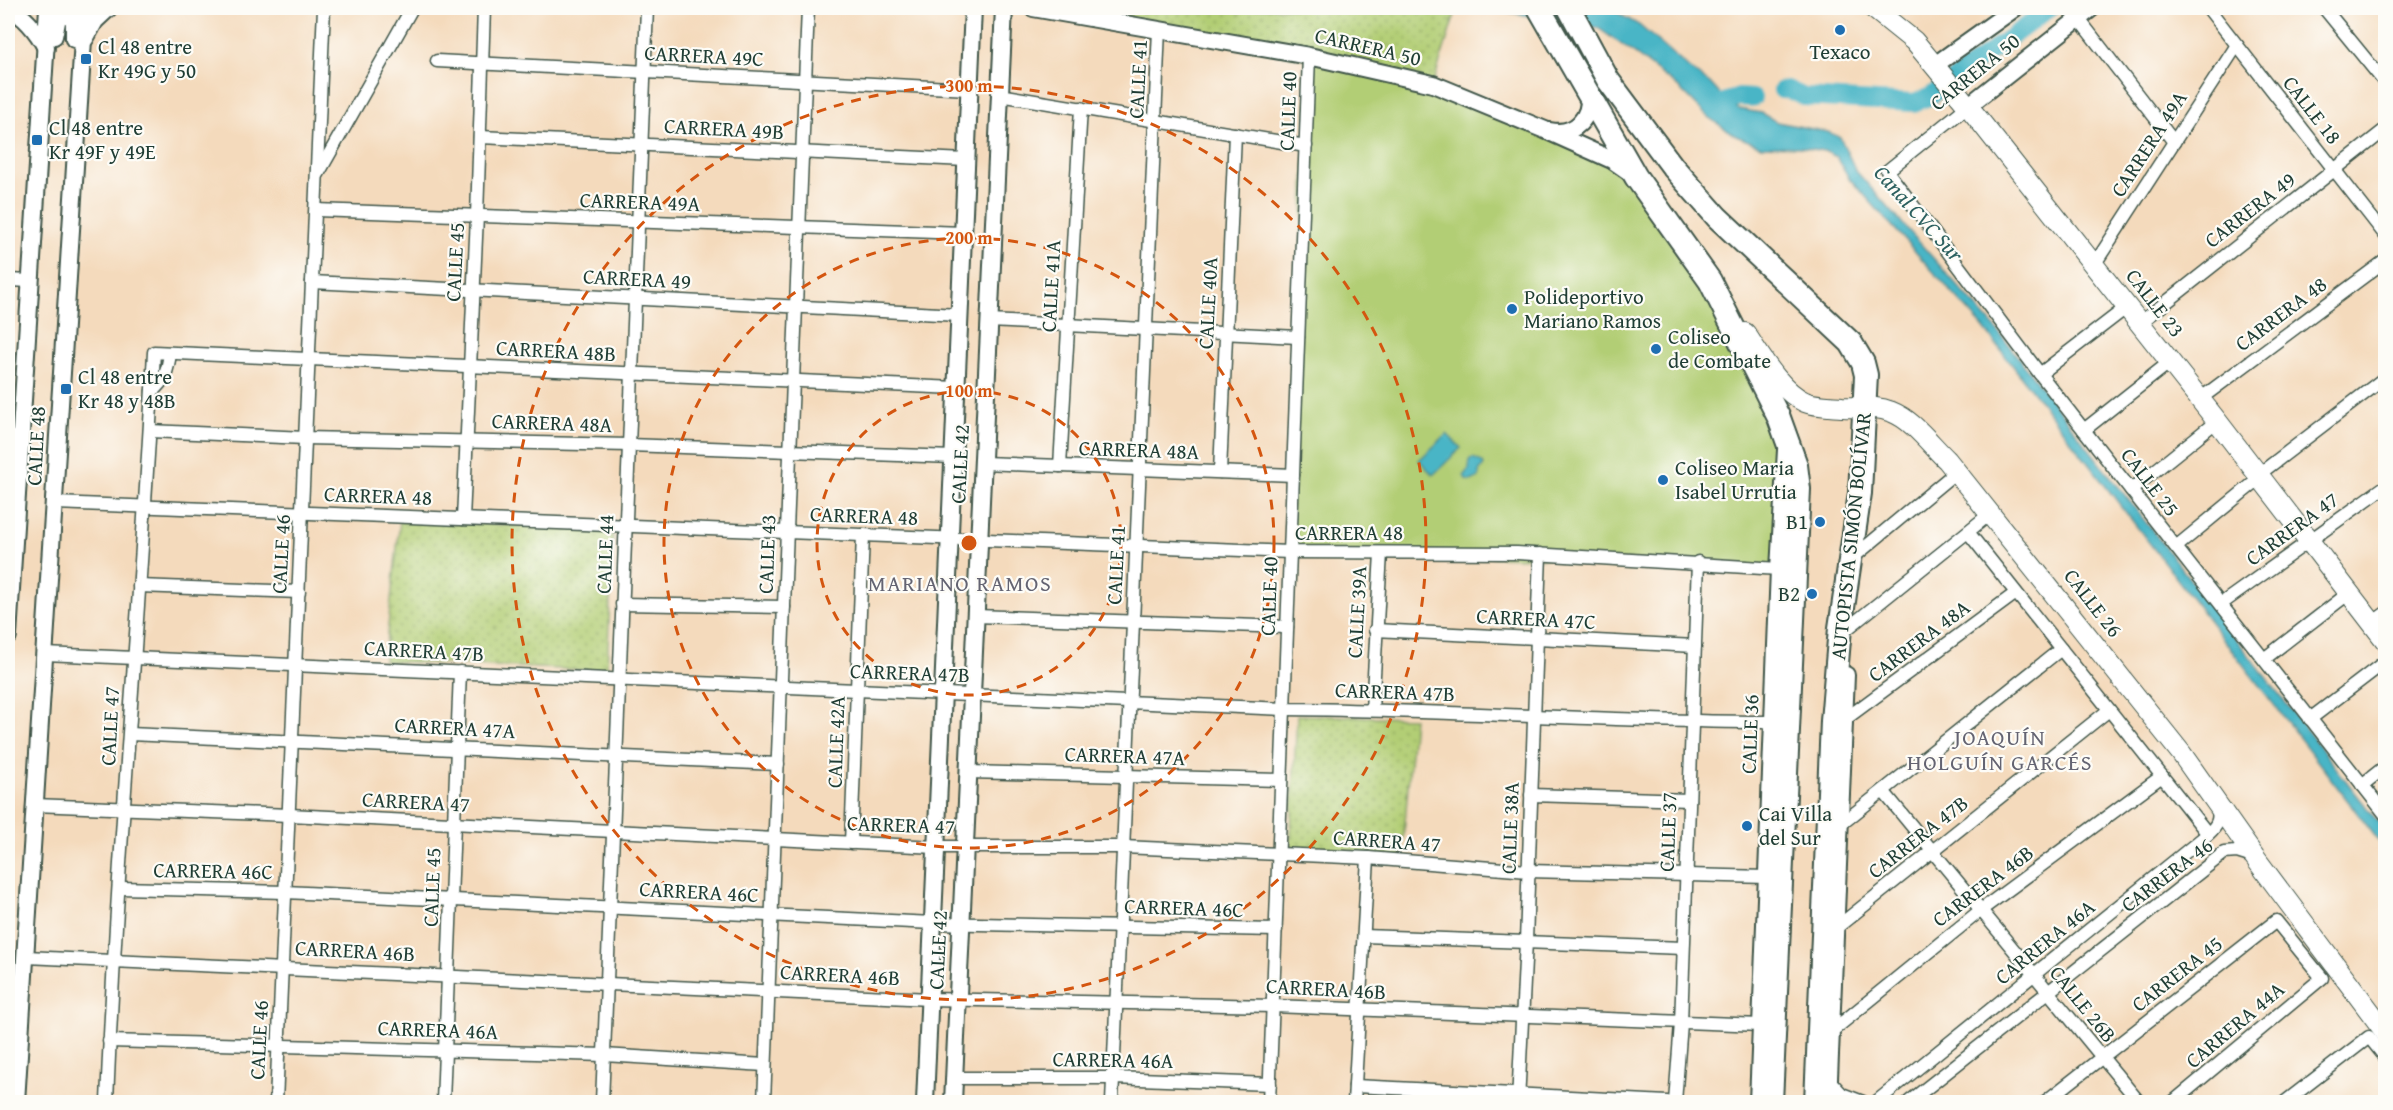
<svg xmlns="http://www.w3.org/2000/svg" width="2393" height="1110" font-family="'Gentium Book Plus',serif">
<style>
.grass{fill:url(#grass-dots);stroke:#688654;stroke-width:1.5}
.garden{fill:#b2ce75;stroke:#688654;stroke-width:1.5}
.water{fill:#49b5c6;stroke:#34797d;stroke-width:1.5}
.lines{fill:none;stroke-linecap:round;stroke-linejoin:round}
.river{stroke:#49b5c6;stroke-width:18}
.street-casing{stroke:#3f5548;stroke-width:15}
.secondary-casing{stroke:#3f5548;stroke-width:20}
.primary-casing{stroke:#3f5548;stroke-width:22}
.highway-casing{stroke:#3f5548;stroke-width:26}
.street{stroke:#fff;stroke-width:12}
.secondary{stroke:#fff;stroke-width:16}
.primary{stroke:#fff;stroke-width:20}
.highway{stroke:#fff;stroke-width:22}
.ring{fill:none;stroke:#d45610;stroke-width:3;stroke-dasharray:10 8}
.poi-dot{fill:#1f6fb2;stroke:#fdfcf7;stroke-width:2}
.labels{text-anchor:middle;stroke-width:4.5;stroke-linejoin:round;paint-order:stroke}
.poi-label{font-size:21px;fill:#1f3d34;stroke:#fdfcf7;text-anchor:start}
.street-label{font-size:21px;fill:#1f3d34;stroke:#fdfcf7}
.water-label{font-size:22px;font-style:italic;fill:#2c6160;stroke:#fdfcf7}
.neighbourhood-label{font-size:22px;letter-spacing:1.5px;fill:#646472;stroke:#fdfcf7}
.centre{fill:#d45610;stroke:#fdfcf7;stroke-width:3}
.ring-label{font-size:18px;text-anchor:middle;font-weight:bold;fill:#d45610;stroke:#fdfcf7;stroke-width:4.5;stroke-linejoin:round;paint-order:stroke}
</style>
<defs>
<pattern id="grass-dots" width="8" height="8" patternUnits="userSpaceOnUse" patternTransform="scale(1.5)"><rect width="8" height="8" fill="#b2ce75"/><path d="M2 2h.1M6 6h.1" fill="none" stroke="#90a861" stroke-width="1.8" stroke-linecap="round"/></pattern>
</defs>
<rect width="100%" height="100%" fill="#fdfcf7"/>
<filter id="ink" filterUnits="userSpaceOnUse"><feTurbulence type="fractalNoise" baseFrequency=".0167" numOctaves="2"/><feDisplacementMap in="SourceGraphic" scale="12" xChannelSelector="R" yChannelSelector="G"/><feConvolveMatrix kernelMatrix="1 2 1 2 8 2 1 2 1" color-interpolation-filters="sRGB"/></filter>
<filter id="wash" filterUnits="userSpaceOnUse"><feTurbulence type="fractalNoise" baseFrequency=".008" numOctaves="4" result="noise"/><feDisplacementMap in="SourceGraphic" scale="24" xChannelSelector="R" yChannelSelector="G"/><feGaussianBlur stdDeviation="1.35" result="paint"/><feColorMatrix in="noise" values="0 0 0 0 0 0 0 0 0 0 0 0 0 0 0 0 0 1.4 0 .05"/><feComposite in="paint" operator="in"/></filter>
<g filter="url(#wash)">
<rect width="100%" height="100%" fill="#f4dabc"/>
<g class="grass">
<polygon points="1046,8 1457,8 1433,84"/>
<polygon points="400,521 613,529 607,671 384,661"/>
<polygon points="1297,715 1414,718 1402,856 1290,850"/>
</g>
<polygon class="garden" points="1309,56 1433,84 1636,177 1779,418 1779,569 1698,562 1290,552"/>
<g class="water">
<polygon points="1485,8 1609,8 1639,25 1691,70 1710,83 1727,102 1739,109 1761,113 1777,122 1828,132 1840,137 1856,171 1997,330 2385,831 2385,849 1983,327 1849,178 1837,157 1824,151 1801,147 1761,146 1736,136 1708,117 1679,88 1639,57 1598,28"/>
<polygon points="1447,434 1461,448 1433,475 1419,460"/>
<polygon points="1473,458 1482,462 1484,465 1479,472 1479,477 1471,481 1466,480 1464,475 1469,469 1470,459"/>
</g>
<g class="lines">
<g class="river">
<polyline points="1782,90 1787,89 1804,97 1914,103 1929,97 2050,8"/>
<polyline points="1719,104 1738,97 1753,98"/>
</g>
</g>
</g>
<g filter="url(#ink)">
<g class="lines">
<defs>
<g id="street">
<polyline points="2208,8 2386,236"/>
<polyline points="2324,8 2386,84"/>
<polyline points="2078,18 2174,142"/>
<polyline points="437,61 969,89"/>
<polyline points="1000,95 1306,146"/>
<polyline points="1968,106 1887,171 2040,374 2386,815"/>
<polyline points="480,137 966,160"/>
<polyline points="318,174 412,8"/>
<polyline points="316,210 963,233"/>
<polyline points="2094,265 2237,45"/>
<polyline points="8,280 31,281"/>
<polyline points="312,282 959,315"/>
<polyline points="989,321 1298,337"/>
<polyline points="2140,323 2386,129"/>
<polyline points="2040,374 2127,307"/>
<path d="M152,391C165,381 168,369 170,353"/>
<polyline points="2200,399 2386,260"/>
<polyline points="2084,430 2170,362"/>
<polyline points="150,431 305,438 629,445 953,457"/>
<polyline points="983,463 1293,475"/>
<polyline points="1060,466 1081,108"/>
<polyline points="1220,472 1235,134"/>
<polyline points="2258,475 2386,377"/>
<polyline points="2131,490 2217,421"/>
<polyline points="55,503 1290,552 1517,553 1779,569"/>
<polyline points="463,519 477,216 484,8"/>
<polyline points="1968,532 2208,834"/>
<polyline points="2176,547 2260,478"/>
<polyline points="1856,555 1957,471"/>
<polyline points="139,586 299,592"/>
<polyline points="622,604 784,607"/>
<polyline points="2221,604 2386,486"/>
<polyline points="976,616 1287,627"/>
<polyline points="2372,623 2386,613"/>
<polyline points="1848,628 1991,513"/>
<polyline points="1375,630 1695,646"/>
<path d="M45,654L1284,709C1447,710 1610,722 1773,722"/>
<polyline points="2264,659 2349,593"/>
<polyline points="1372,710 1381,553"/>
<polyline points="2310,719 2386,661"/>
<polyline points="1844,720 2016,593"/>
<polyline points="130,734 778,764"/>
<polyline points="969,772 1281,780"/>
<polyline points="2362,785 2386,766"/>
<polyline points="1883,791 2139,1102"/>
<polyline points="1531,795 1689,800"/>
<polyline points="34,805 289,815 936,847 1123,847 1368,858 1528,871 1767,877"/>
<polyline points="1840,825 2061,649"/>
<polyline points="851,843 863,535"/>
<polyline points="120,888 285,892 933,923 1276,930"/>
<polyline points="1836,928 2109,710"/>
<polyline points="1364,936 1683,948"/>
<polyline points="26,957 930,999 1273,1006 1761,1025"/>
<polyline points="1832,1031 1981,910 2162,776"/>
<polyline points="109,1041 604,1055 765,1065"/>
<polyline points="955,1078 1113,1078 1270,1084"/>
<polyline points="1830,1081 1842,1094 1863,1102"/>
<polyline points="1355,1086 1667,1102"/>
<path d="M107,1102C117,852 141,603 154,352L956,388"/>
<polyline points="276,1102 324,8"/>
<polyline points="443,1102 460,672"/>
<polyline points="602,1102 647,8"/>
<polyline points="764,1102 808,8"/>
<polyline points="1112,1102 1159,29"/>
<polyline points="1269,1102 1309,56"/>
<polyline points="1354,1102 1368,858"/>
<polyline points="1518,1102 1526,941 1540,554"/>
<polyline points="1675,1102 1681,1023 1698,562"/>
<path d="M1876,1102L2208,834C2217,826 2221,819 2217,807"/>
<polyline points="1909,1102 2224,853 2237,852 2253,857"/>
<polyline points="2045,1102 2276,921 2322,978 2173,1102"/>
<polyline points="2285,1102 2369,1037 2386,1058"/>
</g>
<g id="secondary">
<path d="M9,8C26,17 37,31 46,48"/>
<polyline points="1033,8 1309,56 1433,84 1545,130 1612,160 1632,174"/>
<polyline points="54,36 58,17 67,14 74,20 74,39"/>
<polyline points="85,39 95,21 109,8"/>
<polyline points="1935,65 2015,8"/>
<polyline points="1968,106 2092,8"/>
<path d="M1550,131C1575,136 1591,118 1589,94"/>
<polyline points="8,636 48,8"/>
<polyline points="16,1102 85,8"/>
<polyline points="925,1102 973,8"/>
<polyline points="953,1102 1004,8"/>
<polyline points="1758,1102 1779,569 1786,450"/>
<polyline points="1828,1102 1846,675"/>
</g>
<g id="primary">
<polyline points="1873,8 1914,41 1976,116 2217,421 2386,641"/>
<path d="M1745,333C1760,355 1780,391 1805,402C1815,406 1831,406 1842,407C1859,408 1875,405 1892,412C1913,420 1931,445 1947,460L2181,753L2256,859L2386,1033"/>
</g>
<g id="highway">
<polyline points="1539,8 1636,177 1710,281 1779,418 1796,465 1799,489 1771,1102"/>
<polyline points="1569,8 1608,80 1673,167 1717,217 1851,343 1863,363 1866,375 1860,493 1840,628 1832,721 1816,1102"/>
</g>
</defs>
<use href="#street" class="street-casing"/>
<use href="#secondary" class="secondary-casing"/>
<use href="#primary" class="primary-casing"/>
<use href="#highway" class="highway-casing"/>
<use href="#street" class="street"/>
<use href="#secondary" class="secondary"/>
<use href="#primary" class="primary"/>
<use href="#highway" class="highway"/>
</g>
</g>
<g class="ring">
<circle cx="969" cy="543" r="152"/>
<circle cx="969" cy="543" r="305"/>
<circle cx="969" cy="543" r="457"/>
</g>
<g class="poi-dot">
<circle cx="1840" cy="30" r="6"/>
<rect x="80" y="53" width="12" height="12" rx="3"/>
<rect x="31" y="134" width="12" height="12" rx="3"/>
<circle cx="1512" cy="309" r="6"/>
<circle cx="1656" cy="349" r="6"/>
<rect x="60" y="383" width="12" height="12" rx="3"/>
<circle cx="1663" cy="480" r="6"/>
<circle cx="1820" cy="522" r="6"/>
<circle cx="1812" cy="594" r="6"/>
<circle cx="1747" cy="826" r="6"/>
</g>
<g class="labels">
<g class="poi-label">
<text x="98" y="54">Cl 48 entre<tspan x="98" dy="24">Kr 49G y 50</tspan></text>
<text x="1840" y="59" text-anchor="middle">Texaco</text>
<text x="49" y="135">Cl 48 entre<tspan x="49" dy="24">Kr 49F y 49E</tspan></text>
<text x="1524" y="304">Polideportivo<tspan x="1524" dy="24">Mariano Ramos</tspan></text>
<text x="1668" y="344">Coliseo<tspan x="1668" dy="24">de Combate</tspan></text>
<text x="78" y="384">Cl 48 entre<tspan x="78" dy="24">Kr 48 y 48B</tspan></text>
<text x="1675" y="475">Coliseo Maria<tspan x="1675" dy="24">Isabel Urrutia</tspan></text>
<text x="1808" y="529" text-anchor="end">B1</text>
<text x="1800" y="601" text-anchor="end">B2</text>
<text x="1759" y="821">Cai Villa<tspan x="1759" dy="24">del Sur</tspan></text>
</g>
<g class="street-label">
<text transform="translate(1368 47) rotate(13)" y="7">CARRERA 50</text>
<text transform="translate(704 56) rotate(3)" y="7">CARRERA 49C</text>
<text transform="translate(1975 72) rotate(-39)" y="7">CARRERA 50</text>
<text transform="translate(1138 79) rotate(-87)" y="7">CALLE 41</text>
<text transform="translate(2312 110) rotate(52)" y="7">CALLE 18</text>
<text transform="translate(1288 111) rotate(-88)" y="7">CALLE 40</text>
<text transform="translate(724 129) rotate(3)" y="7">CARRERA 49B</text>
<text transform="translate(2149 144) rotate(-57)" y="7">CARRERA 49A</text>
<text transform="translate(640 202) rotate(2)" y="7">CARRERA 49A</text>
<text transform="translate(2250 210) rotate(-38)" y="7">CARRERA 49</text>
<text transform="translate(455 262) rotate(-87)" y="7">CALLE 45</text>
<text transform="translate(637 279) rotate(3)" y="7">CARRERA 49</text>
<text transform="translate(1051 286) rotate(-87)" y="7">CALLE 41A</text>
<text transform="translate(1208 303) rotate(-87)" y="7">CALLE 40A</text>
<text transform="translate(2155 303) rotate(52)" y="7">CALLE 23</text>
<text transform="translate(2281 314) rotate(-37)" y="7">CARRERA 48</text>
<text transform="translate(556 351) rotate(3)" y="7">CARRERA 48B</text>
<text transform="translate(552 423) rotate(2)" y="7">CARRERA 48A</text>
<text transform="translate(36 446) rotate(-87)" y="7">CALLE 48</text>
<text transform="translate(1139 450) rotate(2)" y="7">CARRERA 48A</text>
<text transform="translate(960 464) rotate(-87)" y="7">CALLE 42</text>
<text transform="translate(2150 482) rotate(52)" y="7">CALLE 25</text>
<text transform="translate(378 496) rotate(2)" y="7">CARRERA 48</text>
<text transform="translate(864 516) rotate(2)" y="7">CARRERA 48</text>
<text transform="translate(2292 529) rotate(-36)" y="7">CARRERA 47</text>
<text x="1349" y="540">CARRERA 48</text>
<text transform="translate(1851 536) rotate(-84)" y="7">AUTOPISTA SIMÓN BOLÍVAR</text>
<text transform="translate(281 554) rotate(-87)" y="7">CALLE 46</text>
<text transform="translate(605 554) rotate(-88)" y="7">CALLE 44</text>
<text transform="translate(767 554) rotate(-88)" y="7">CALLE 43</text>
<text transform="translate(1116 565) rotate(-87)" y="7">CALLE 41</text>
<text transform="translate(1269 596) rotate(-88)" y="7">CALLE 40</text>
<text transform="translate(2093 603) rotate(52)" y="7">CALLE 26</text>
<text transform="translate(1357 612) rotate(-87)" y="7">CALLE 39A</text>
<text transform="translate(1536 619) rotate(3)" y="7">CARRERA 47C</text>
<text transform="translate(1919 641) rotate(-37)" y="7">CARRERA 48A</text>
<text transform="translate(424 651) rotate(3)" y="7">CARRERA 47B</text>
<text transform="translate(910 673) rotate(2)" y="7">CARRERA 47B</text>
<text transform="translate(1395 692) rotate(2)" y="7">CARRERA 47B</text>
<text transform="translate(110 726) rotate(-87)" y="7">CALLE 47</text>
<text transform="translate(455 728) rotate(3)" y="7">CARRERA 47A</text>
<text transform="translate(1750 734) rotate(-88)" y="7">CALLE 36</text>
<text transform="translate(836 742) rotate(-88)" y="7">CALLE 42A</text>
<text transform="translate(1125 756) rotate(2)" y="7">CARRERA 47A</text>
<text transform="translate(416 802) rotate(3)" y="7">CARRERA 47</text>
<text transform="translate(901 825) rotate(2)" y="7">CARRERA 47</text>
<text transform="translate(1510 828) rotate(-88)" y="7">CALLE 38A</text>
<text transform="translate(1668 832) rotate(-88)" y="7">CALLE 37</text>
<text transform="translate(1918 837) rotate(-38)" y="7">CARRERA 47B</text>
<text transform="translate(1387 841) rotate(4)" y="7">CARRERA 47</text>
<text transform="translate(213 871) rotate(1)" y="7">CARRERA 46C</text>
<text transform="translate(2167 875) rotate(-37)" y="7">CARRERA 46</text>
<text transform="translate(1983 886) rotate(-37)" y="7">CARRERA 46B</text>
<text transform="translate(432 887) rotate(-88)" y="7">CALLE 45</text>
<text transform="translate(699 892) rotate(3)" y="7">CARRERA 46C</text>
<text transform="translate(1184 908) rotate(2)" y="7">CARRERA 46C</text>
<text transform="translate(2045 942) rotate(-39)" y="7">CARRERA 46A</text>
<text transform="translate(938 950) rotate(-87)" y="7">CALLE 42</text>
<text transform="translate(355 951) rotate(3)" y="7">CARRERA 46B</text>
<text transform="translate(2177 974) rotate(-38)" y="7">CARRERA 45</text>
<text transform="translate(840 975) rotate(3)" y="7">CARRERA 46B</text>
<text transform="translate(1326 989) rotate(3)" y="7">CARRERA 46B</text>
<text transform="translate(2083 1004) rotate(51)" y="7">CALLE 26B</text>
<text transform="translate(2235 1025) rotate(-40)" y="7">CARRERA 44A</text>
<text transform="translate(438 1030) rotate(2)" y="7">CARRERA 46A</text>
<text transform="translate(259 1040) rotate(-87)" y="7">CALLE 46</text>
<text transform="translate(1113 1060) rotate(1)" y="7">CARRERA 46A</text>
</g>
<g class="water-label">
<text transform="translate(1919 213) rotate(48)" y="8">Canal CVC Sur</text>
</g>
<g class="neighbourhood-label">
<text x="960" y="591">MARIANO RAMOS</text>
<text x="2000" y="745">JOAQUÍN<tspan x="2000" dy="25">HOLGUÍN GARCÉS</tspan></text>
</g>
</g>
<circle cx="969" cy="543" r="9" class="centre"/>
<g class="ring-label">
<text x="969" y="92">300 m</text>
<text x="969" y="244">200 m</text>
<text x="969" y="397">100 m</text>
</g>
<rect width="2393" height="1110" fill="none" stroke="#fdfcf7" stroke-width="30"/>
</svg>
